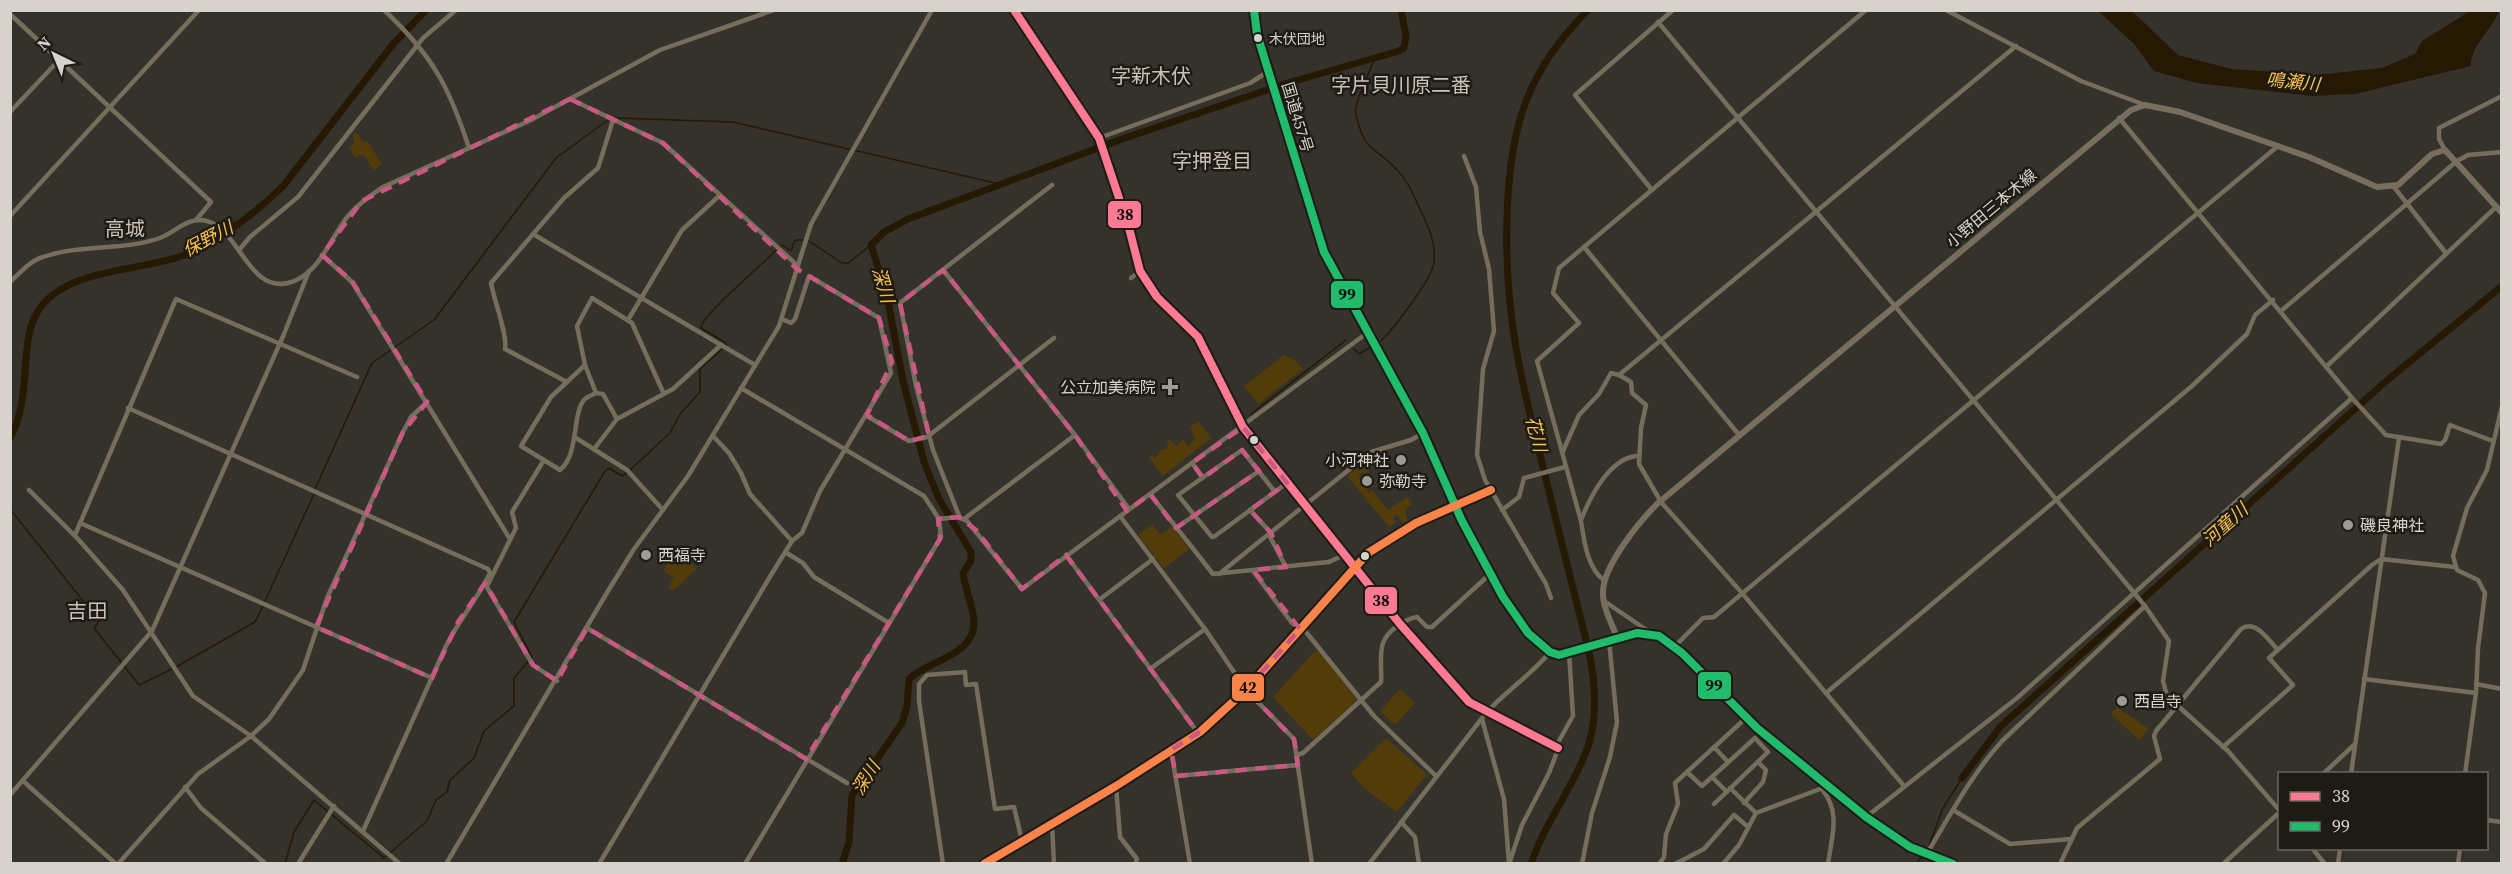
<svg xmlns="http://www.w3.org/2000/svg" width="2512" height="874" font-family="'Source Serif 4','Noto Sans JP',serif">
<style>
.green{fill:#523c09}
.water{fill:#251904}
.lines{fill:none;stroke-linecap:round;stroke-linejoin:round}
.stream{stroke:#251904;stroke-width:1.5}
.river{stroke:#251904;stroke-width:7}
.minor{stroke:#766e5c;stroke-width:4.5}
.major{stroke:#776e5d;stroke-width:6}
.highway{stroke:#6c685f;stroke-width:7}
.bus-1-casing{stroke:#1e1b16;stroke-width:12}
.bus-2-casing{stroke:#1e1b16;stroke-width:12}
.bus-3-casing{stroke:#1e1b16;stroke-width:12}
.bus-1{stroke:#fe7a93;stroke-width:8}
.bus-2{stroke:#20bc6c;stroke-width:8}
.bus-3{stroke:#f8844c;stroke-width:8}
.marked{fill:none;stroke:#c95983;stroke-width:4.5;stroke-dasharray:12 8;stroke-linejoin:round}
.bus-dot{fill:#d7d3cc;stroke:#1e1b16;stroke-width:2}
.poi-dot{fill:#9e9b94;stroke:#1e1b16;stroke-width:2}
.labels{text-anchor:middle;stroke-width:5;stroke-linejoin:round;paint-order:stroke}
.bus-label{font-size:14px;fill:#d7d3cc;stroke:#1e1b16;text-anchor:start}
.street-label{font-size:16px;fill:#d7d3cc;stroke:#1e1b16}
.poi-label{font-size:16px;fill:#d7d3cc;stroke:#1e1b16;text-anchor:start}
.water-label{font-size:18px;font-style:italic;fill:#fac249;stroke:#1e1b16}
.quarter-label{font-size:20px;fill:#cac2b5;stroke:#1e1b16}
.line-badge{stroke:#1e1b16;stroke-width:2}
.pale-badge-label{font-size:16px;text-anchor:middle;font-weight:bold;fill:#111}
</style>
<rect width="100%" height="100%" fill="#35322c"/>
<g class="green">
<polygon points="356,132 364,143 367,141 382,164 374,170 363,154 355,158 349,147 354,144 353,135"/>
<polygon points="1284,355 1295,360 1303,369 1258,404 1244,386"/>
<polygon points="1198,421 1211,438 1163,476 1149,458 1152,455 1155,458 1162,449 1167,449 1168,439 1177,446 1183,439 1188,446 1195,440 1190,427"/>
<polygon points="1384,451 1389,456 1386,458 1388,462 1377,468 1374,465 1367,472 1360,473 1359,479 1365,488 1370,489 1366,492 1373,491 1388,510 1407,497 1412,504 1405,510 1408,520 1403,523 1397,515 1393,518 1396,522 1389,527 1347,476 1376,453"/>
<polygon points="1152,524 1161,535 1172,526 1189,549 1164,568 1138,535"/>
<polygon points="675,552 697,568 673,591 668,587 674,578 663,570"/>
<polygon points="1319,650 1357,700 1313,740 1273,697 1314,652"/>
<polygon points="1400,689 1415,703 1395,725 1380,711"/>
<polygon points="2117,707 2149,729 2139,740 2111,714"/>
<polygon points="1386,738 1427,774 1397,812 1365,789 1351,773"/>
</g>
<path class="water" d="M2098,11H2132L2178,55L2232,69L2315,75L2382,68L2415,54L2422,41L2470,11H2499C2492,30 2471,44 2471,66L2355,94L2312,96L2197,83L2154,71L2134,44Z"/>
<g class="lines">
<g class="stream">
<path d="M1374,58C1371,73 1353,102 1356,115C1366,156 1374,144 1398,171C1409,182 1414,197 1421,211C1429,228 1436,243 1434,262C1433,278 1393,329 1381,341"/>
<polyline points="615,118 733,122 999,184"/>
<polyline points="809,241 842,263 848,263 871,245"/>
<polyline points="780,247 783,245 791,251 795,240 804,240"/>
<path d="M726,347V343L701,328C700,316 763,265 776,250"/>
<polyline points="1354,349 1359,354 1372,346"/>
<polyline points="1251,414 1346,340"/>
<polyline points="630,470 670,433 680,414 700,392 700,369 722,349"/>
<polyline points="315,489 372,363 434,320 556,158 608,120"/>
<polyline points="10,509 99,621 94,628 139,685 172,669"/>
<polyline points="265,601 314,494"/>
<polyline points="176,667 255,622 263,606"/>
<polyline points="1929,846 1943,808 1962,778"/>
<polyline points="285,864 294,832 314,800 384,858 427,821 436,800 447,792 450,780 474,758 484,731 514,706 514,678 532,657 514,622 605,471 609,468 622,476 627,473"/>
<polyline points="1916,864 1923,855"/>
</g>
<g class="river">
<path d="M10,438C33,397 18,342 38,311C66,267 141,272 184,255C221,239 256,213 284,185L394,43L426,10"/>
<polyline points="1962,778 2001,726 2385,382 2502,286"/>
<path d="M842,864L849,842L852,795L902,723L907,706L909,679C927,661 974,656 974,623C974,607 965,590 963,573L971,561V552L939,499L924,462L903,381L887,296L871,245L884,232L908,219L1122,139L1291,82L1399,51L1404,48L1406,36L1401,10"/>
<path d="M1531,864C1544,824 1571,791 1586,752C1599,720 1595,679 1588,647C1573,590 1559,532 1545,475C1522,384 1504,315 1507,220C1509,132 1524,74 1588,10"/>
</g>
<g class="minor">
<path d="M384,10C432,55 449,86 469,148"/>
<polyline points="1014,10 1099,138 1129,228 1140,271 1157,297 1198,337 1243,427 1400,624 1469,702 1558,748"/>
<polyline points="1946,10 2081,81 2145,105"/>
<polyline points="10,14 211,202 196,220"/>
<polyline points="1658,22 2145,606 2169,641 2163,681 2167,696 2228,751 2280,811"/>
<polyline points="570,99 663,143 798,266"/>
<polyline points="10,112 59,60"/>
<polyline points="2119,118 2352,398 2386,435 2441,444 2445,440 2450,425 2493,441"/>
<polyline points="1099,138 1250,83 1269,71"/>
<polyline points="2445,150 2439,139 2439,128 2502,96"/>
<polyline points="1464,156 1476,187 1480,232 1489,269 1494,331 1483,369 1477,455 1485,480 1546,584 1551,598"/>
<polyline points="2394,187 2445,252"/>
<polyline points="1652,190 1575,95 1673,10"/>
<polyline points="10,216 199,10"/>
<polyline points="533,234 755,365"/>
<polyline points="1584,247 1740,436"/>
<polyline points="239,250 250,237 298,197 423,38 456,10"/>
<polyline points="322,255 352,282 510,539"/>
<polyline points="943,270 1075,435 1129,509"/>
<polyline points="1131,278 1140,271"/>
<path d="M10,282C20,273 31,260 43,257C80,244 123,251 160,238C176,232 190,214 210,222C239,233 250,292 288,283C319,276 330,238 348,216C358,204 370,196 383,187L531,120L660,50L774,10"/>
<polyline points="2281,311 2457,161 2468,155 2502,152"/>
<polyline points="628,320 682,230 719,196"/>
<path d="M585,365L551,397L521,446L560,470C579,455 572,414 584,400C586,397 592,395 596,393L603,394L617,419"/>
<polyline points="2327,366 2496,207"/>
<path d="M565,381L505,349C508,336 494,300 491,283L564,198L598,168L613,120"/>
<polyline points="741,388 924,496 939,519 941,537 745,864"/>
<polyline points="596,393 585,365 577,326 592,298 632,323 663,392"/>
<path d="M128,408L488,569L490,573C478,598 459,620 446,646L363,831"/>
<polyline points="867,416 909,441 927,437 1054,338"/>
<polyline points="713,436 729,453 741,473 750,494 792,541"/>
<polyline points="576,438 627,470 663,510"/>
<polyline points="594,449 617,419 673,389 721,345"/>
<polyline points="1563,451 1579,415 1599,394 1611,373 1619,375"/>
<polyline points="1192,463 1203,478"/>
<polyline points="29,490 78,539 123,590 193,696 251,736 400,864"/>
<polyline points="1275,492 1242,450 1178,495 1212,537 1215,536 1287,483"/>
<polyline points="1150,494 1213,574 1329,562 1344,555"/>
<polyline points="1455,506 1491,490"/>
<polyline points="1250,510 1271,533"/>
<polyline points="1502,510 1519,497 1524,478 1565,467"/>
<polyline points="1120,516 1205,629 1246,690 1294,739 1312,864"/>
<polyline points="960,518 933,450 916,386 900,303 1052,185"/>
<polyline points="939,519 958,517 967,521 1022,589 1367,333"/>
<polyline points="964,519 1075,435"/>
<path d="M1581,520C1590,497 1610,457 1638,456"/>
<polyline points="80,523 432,678"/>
<polyline points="1176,528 1259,471"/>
<polyline points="75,535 176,299 357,377"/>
<polyline points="1269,535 1286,567"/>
<polyline points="785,552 803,563 814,577 889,623"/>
<polyline points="1066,555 1198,733"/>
<polyline points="1253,571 1292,623 1306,632 1374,716 1436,776"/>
<polyline points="1219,574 1371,452 1411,440 1423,433"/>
<path d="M1605,581C1587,569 1584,540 1581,521L1537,361L1579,323L1553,293L1559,268L1866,10"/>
<polyline points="485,584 533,665 557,681"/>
<polyline points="487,586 516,528 512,512 544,460"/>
<polyline points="1099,600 1153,559"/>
<polyline points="1604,601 1651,633"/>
<polyline points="587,628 847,783"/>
<polyline points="1675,646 1703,618 1714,617 2278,146"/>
<polyline points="1150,669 1205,629"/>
<polyline points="2364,679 2476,693"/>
<polyline points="2476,684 2502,689"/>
<polyline points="1826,693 2192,386 2247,334 2255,315 2273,300"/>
<polyline points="1482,719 1504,799 1509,863"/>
<polyline points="1714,747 1728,762"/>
<polyline points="2223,747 2293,685 2269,658 2372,565 2381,559 2455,567"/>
<polyline points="1171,750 1190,864"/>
<path d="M1297,755L1303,753L1381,682C1382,670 1379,653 1383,643C1388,630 1405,619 1417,617L1427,627H1432L1490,574"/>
<polyline points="1687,772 1702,786 1755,738 1768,752 1714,804"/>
<polyline points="2323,774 2355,744"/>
<polyline points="2351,774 2399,438"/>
<polyline points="2465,774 2476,693 2478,648 2485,593 2478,580 2457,570 2453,556 2467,508 2487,470 2502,406"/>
<polyline points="1176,776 1298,765"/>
<polyline points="1712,777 1727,792"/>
<polyline points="23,781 116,864"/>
<polyline points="1116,786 1120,837 1137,859 1135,864"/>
<polyline points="1904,786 1742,593 1661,502 1639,464 1641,428 1646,405 1632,393 1631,382 1619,375 2016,46"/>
<polyline points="185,787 201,808 266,864"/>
<polyline points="1730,788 1756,813"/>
<path d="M1822,789C1841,813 1832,835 1828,864"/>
<polyline points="10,795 152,631 284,334 309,271"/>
<polyline points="1744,803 1763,782 1766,770 1758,762"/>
<polyline points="1953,810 2010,844 2071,839"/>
<polyline points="1866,817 2017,698 2352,398"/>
<polyline points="2486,820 2502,822"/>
<polyline points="1401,822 1415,837 1419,864"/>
<polyline points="1052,824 1054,864"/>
<polyline points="2312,848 2325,864"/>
<path d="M1929,856V850C1952,812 1972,774 2002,741L2145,606"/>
<polyline points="118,864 198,774 251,736 269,719 303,670 327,598 403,432 411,417 427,402"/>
<polyline points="298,864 334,806"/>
<polyline points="446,864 608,591 634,549 688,476 779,326 811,224 932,10"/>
<polyline points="599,864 771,575 792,541 802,533 820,491 891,373 879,318 809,276 795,319 791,323 782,319"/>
<polyline points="943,864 919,701 919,684 927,675 965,672 966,685 976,684 995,809 1014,807 1022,841"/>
<path d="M1369,864L1486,713C1506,691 1531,675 1550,652"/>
<polyline points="1509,864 1522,825 1549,773 1557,752 1556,746 1573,716 1569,652"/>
<polyline points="1582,864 1592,813 1610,757 1617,722 1609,640"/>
<polyline points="1659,864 1664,857 1666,834 1678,804 1675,783 1747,717"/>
<polyline points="1675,864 1704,849 1734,815 1747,826"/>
<polyline points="1723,864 1739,845 1756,813 1828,786"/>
<path d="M2060,864L2077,828L2160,759L2154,736L2156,731L2241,629C2255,619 2268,639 2277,649"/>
<polyline points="2223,864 2280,812"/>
<polyline points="2338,864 2340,848"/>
<polyline points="2458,864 2460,848"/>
</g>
<g class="major">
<path d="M1617,637C1612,624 1602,606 1603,592C1603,566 1639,522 1657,504L2131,110L2145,105L2180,112L2309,157L2377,187L2398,185L2432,154L2445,150L2502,213"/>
<polyline points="984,864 1116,786 1200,732 1246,690 1368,553 1416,523 1455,506"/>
</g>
<polyline class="highway" points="1254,10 1257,34 1324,252 1423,433 1462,521 1503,597 1528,633 1550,652 1559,655 1637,633 1659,636 1682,653 1757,728 1866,817 1910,847 1953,864"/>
<defs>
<polyline id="bus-1" points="1014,10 1099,138 1129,228 1140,271 1157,297 1198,337 1243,427 1400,624 1469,702 1558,748"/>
<polyline id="bus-2" points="1254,10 1257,34 1324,252 1423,433 1462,521 1503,597 1528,633 1550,652 1559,655 1637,633 1659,636 1682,653 1757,728 1866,817 1910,847 1953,864"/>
<polyline id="bus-3" points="984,864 1116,786 1200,732 1246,690 1368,553 1416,523 1491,490"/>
</defs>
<use href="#bus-1" class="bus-1-casing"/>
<use href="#bus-2" class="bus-2-casing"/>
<use href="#bus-3" class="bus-3-casing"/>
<use href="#bus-1" class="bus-1"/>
<use href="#bus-2" class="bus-2"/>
<use href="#bus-3" class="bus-3"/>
</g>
<path class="marked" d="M570,99L663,143L797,269L879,318L892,362L867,415L909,441L929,436L900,303L943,270L1075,435L1127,511L1150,494L1176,528L1259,471L1242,450L1203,478L1192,463L1243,427L1287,483L1250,510L1271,533L1286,567L1253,570L1300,629L1246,690L1294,739L1298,765L1176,776L1171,750L1198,733L1066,555L1022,589L976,530L959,517L938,519L940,539L806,759L587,628L557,681L533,665L485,583L458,622L432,678L316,627L403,432L427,402L352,281L322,255L362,201Z"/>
<g class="bus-dot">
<circle cx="1258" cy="38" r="5"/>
<circle cx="1254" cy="440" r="5"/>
<circle cx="1365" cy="556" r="5"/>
</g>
<g class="poi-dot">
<path d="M1167 378h6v6h6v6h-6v6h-6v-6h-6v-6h6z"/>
<circle cx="1401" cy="460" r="6"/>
<circle cx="1367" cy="481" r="6"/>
<circle cx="2348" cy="525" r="6"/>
<circle cx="646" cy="555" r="6"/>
<circle cx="2122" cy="701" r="6"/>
</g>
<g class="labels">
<g class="bus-label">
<text x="1269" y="44">木伏団地</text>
</g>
<g class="street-label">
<text transform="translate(1298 117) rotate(73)" y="6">国道457号</text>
<text transform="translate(1991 208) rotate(-40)" y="6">小野田三本木線</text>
</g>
<g class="poi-label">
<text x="1156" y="393" text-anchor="end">公立加美病院</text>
<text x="1389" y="466" text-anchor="end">小河神社</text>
<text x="1379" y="487">弥勒寺</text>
<text x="2360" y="531">磯良神社</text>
<text x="658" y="561">西福寺</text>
<text x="2134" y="707">西昌寺</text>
</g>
<g class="water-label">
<text transform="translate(2293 82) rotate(6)" y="6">鳴瀬川</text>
<text transform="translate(208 239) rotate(-28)" y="6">保野川</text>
<text transform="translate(883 285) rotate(74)" y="6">深川</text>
<text transform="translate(1536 434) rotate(76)" y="6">花川</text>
<text transform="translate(2225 525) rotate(-42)" y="6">河童川</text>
<text transform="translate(866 778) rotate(-58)" y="6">深川</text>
</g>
<g class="quarter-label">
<text x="1151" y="83">字新木伏</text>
<text x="1401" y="92">字片貝川原二番</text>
<text x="1212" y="168">字押登目</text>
<text x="125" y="236">高城</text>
<text x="87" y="618">吉田</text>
</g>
</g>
<g class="line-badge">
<rect x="1107" y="200" width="35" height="29" rx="6" fill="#fe7a93"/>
<rect x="1330" y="280" width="34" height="29" rx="6" fill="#20bc6c"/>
<rect x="1364" y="586" width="34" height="29" rx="6" fill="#fe7a93"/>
<rect x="1697" y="671" width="35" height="29" rx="6" fill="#20bc6c"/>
<rect x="1231" y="673" width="34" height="29" rx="6" fill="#f8844c"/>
</g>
<g class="pale-badge-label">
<text x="1125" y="220">38</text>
<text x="1347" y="300">99</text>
<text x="1381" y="606">38</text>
<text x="1714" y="691">99</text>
<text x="1248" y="693">42</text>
</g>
<rect width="2512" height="874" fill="none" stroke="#d7d3cc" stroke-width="24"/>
<rect x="2278" y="772" width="210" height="78" fill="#1e1b16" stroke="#68655f" stroke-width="1.5"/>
<rect x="2290" y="792" width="30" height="9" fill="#fe7a93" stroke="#68655f" stroke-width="1.5"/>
<text x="2332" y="802" font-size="18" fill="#d7d3cc">38</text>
<rect x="2290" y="822" width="30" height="9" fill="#20bc6c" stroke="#68655f" stroke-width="1.5"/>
<text x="2332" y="832" font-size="18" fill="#d7d3cc">99</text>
<g transform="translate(54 54) rotate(317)" stroke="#1e1b16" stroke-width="4.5" paint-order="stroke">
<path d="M0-4.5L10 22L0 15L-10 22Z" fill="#d7d3cc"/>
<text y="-9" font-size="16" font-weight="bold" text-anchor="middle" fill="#d7d3cc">N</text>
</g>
</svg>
